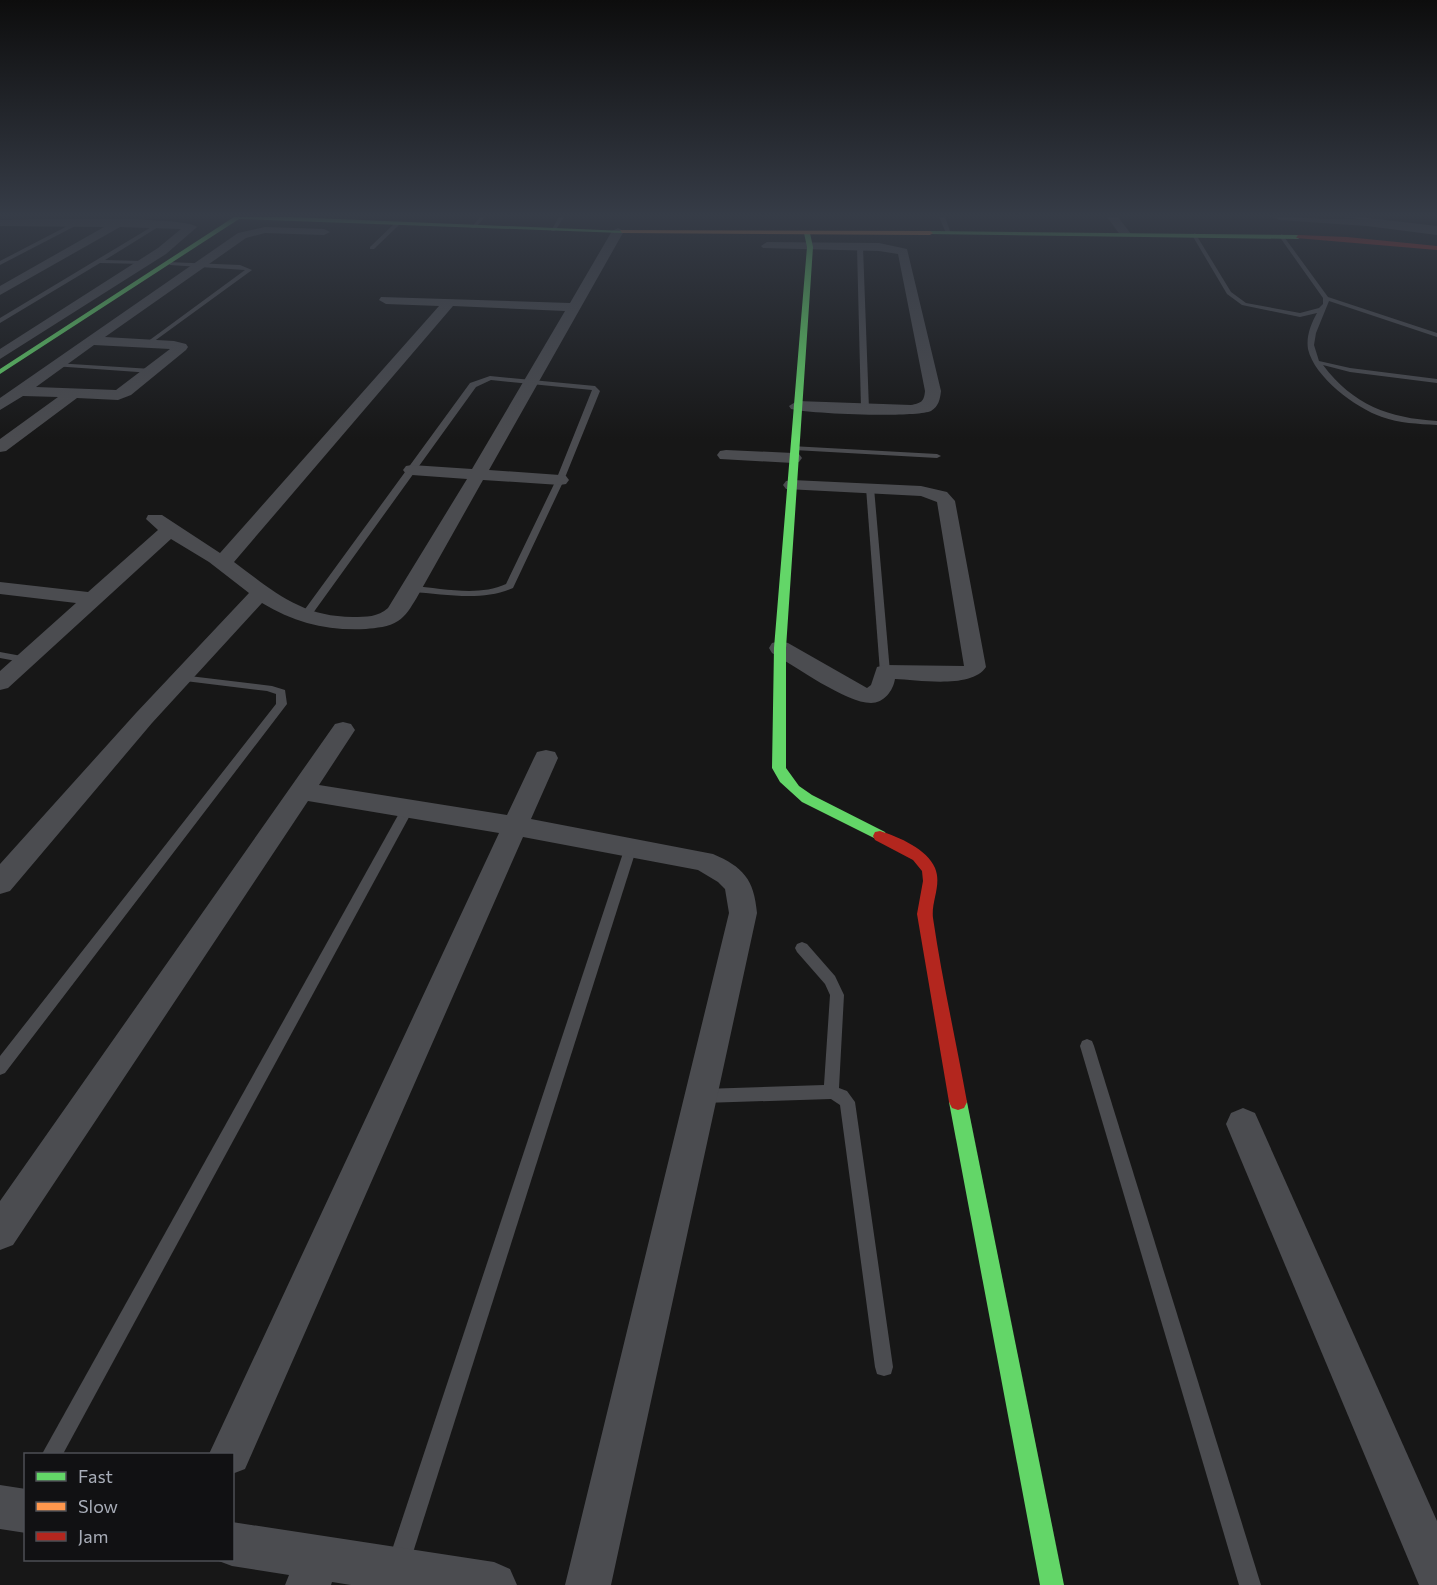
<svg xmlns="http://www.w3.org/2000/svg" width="1437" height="1585" font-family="Commissioner,sans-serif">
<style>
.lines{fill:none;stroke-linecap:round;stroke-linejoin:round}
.lane{fill:#4b4c50;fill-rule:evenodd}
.street{fill:#4b4c50;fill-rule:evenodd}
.fast{fill:#63d668;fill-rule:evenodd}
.slow{fill:#ff974d;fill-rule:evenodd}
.jam{fill:#b3261e;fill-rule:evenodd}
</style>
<rect width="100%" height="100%" fill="#171717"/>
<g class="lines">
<g class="lane">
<polygon points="480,217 485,217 475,228 471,228"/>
<polygon points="559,217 564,217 555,231 551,231"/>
<polygon points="939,217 945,217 951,234 946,233"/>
<polygon points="1344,217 1360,217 1437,226 1437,230"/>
<polygon points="77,221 79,224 0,265 0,261"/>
<polygon points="158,223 163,224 105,260 142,261 144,264 100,263 0,323 0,318"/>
<polygon points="395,223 400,224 374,249 370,249 370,247"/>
<path d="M1195,233L1231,292L1246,303L1300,313L1319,308L1323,304V298L1279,236L1282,234L1328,297L1437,333V337L1329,301L1316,333L1314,345L1319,361L1350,368L1437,379V383L1350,372L1323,365C1353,405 1389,418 1437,421V425C1418,424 1399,423 1382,417C1356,408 1314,377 1308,349C1306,336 1311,324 1317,313L1300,317L1242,305L1227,294L1192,235Z"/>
<polygon points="860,245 863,247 869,409 865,411 861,409 857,247"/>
<polygon points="168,262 240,265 252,270 149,345 147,344 147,342 245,270 170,265"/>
<polygon points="55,363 152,369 156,371 152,373 53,366 53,364"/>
<path d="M490,376L595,386L600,391L564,480L513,588C482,602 445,594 412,592L407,589L412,586C442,588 478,597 506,584L556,480L592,390L491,380L476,387L308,620H300V616L470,383Z"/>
<polygon points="791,446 937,454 941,456 937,458 794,450 791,450"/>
<polygon points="870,485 874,488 890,672 885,675 880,672 866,488"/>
<polygon points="0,652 27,657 32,660 27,663 0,658"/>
<polygon points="181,675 272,686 285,690 287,704 5,1073 0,1075 0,1056 276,704 276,694 267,691 177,680 176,678"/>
<polygon points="408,804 414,808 63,1454 42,1454 402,808"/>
<polygon points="631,842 635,844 637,847 410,1562 406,1569 399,1573 392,1569 388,1562 625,847 627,844"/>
<polygon points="802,942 807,944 835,976 844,995 839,1088 847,1091 855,1102 893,1367 891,1374 884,1376 877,1374 875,1367 840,1105 831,1099 703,1103 697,1101 695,1096 697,1091 703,1089 824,1085 830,995 825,984 797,952 795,948 797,944"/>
<polygon points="1087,1039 1092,1041 1094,1046 1261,1585 1239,1585 1080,1046 1082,1041"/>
</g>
<g class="street">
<polygon points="1107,217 1118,217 1131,234 1129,236 1121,236"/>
<polygon points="1274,217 1367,220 1437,229 1437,235 1367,226 1279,220"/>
<path d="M0,220C29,220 182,215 197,227L166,254L0,359V349L158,248L181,229L120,227L0,295V286L104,227L0,226Z"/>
<path d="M265,227L324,229L330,232L324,235L265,233L246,238L105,337L174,341L186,344L188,347L186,350L131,395L118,400L77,398L6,451L0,452V439L58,397L23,396L0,410V398L238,233ZM94,345L170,349L116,390L36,387Z"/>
<path d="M618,228L624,231L489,470L560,475L566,476L569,480L566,484L560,485L483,480L416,599C411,607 406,616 398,621C389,627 376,628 366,629C328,631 295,623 262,603L152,723L10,891L0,894V864L136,713L249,593L209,562L171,539L8,688L0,690V671L76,603L0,594V582L88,592L158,530L146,519L148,515H162L220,553L439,306L386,304L379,300L381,297L570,303L612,231ZM453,306L565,311L472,469L412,465L406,466L403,470L406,474L412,475L467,479L388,608C378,617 366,617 353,617C301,617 273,591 234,562Z"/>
<path d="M767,242L879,243L907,249L941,391C940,399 939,406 931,411C915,418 811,414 791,409L789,406L797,401L911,405C921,403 924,402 925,391L898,254L879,251L763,248L761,246Z"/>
<polygon points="726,450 793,453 799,454 802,458 799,462 793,463 720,459 717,455 720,451"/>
<path d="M792,480L921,486L947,492L955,501L986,667C972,689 919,680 895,679C893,691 884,703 871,703C846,703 795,666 772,653L769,648L772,643L780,641L788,643L867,688L871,685L877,667L885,665L964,666L937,502L921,496L786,489L783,485L786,481Z"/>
<path d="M343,722L351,724L355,730L319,785L507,815L534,758L537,752L546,750L555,752L558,758L531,819L713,854C743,867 754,879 757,913L611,1585H565L729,913L725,889L718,882L698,870L523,837L245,1469L232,1474V1454H209L499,833L308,801L13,1245L0,1250V1201L335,724Z"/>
<polygon points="1243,1108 1255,1113 1437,1521 1437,1585 1419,1585 1226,1124 1231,1113"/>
<polygon points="0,1485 26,1489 26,1533 0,1529"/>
<polygon points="232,1522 494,1562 510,1569 517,1585 351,1585 332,1582 331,1585 285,1585 289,1575 232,1566 216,1560 232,1560"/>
</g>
<g class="fast">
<polygon points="234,217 290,217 625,231 622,233 239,219 0,374 0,369"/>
<polygon points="807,231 810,233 813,247 786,648 786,768 799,786 812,795 885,832 887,836 885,840 880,841 802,802 780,782 772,768 774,648 807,247 804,233"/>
<polygon points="930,231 1298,235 1301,237 1298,239 928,234"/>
<polygon points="958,1094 964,1096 967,1102 1064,1585 1040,1585 949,1102 952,1096"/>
</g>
<polygon class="slow" points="620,230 930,231 933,233 930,235 622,233"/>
<g class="jam">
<polygon points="1298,235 1347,237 1437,246 1437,250 1296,238"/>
<path d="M880,831C899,837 927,849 935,868C942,885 931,901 933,918C942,979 956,1041 967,1102L964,1108L958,1110L952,1108L949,1102L917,914L923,881L922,871L913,860L875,840L873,836L875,832Z"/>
</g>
</g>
<linearGradient id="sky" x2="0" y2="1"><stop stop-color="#0d0d0d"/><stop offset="0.49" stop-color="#363c47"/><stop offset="1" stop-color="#363c47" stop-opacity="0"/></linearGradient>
<rect width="1437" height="439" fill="url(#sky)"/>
<rect x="24" y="1453" width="210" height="108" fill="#111113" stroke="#4d4f55" stroke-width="1.5"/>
<rect x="36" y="1472" width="30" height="9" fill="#63d668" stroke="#4d4f55" stroke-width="1.5"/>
<text x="78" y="1483" font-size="18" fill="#a8adb8">Fast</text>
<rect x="36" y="1502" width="30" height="9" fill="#ff974d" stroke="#4d4f55" stroke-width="1.5"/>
<text x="78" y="1513" font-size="18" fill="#a8adb8">Slow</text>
<rect x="36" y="1532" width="30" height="9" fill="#b3261e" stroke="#4d4f55" stroke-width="1.5"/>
<text x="78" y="1543" font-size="18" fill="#a8adb8">Jam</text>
</svg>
